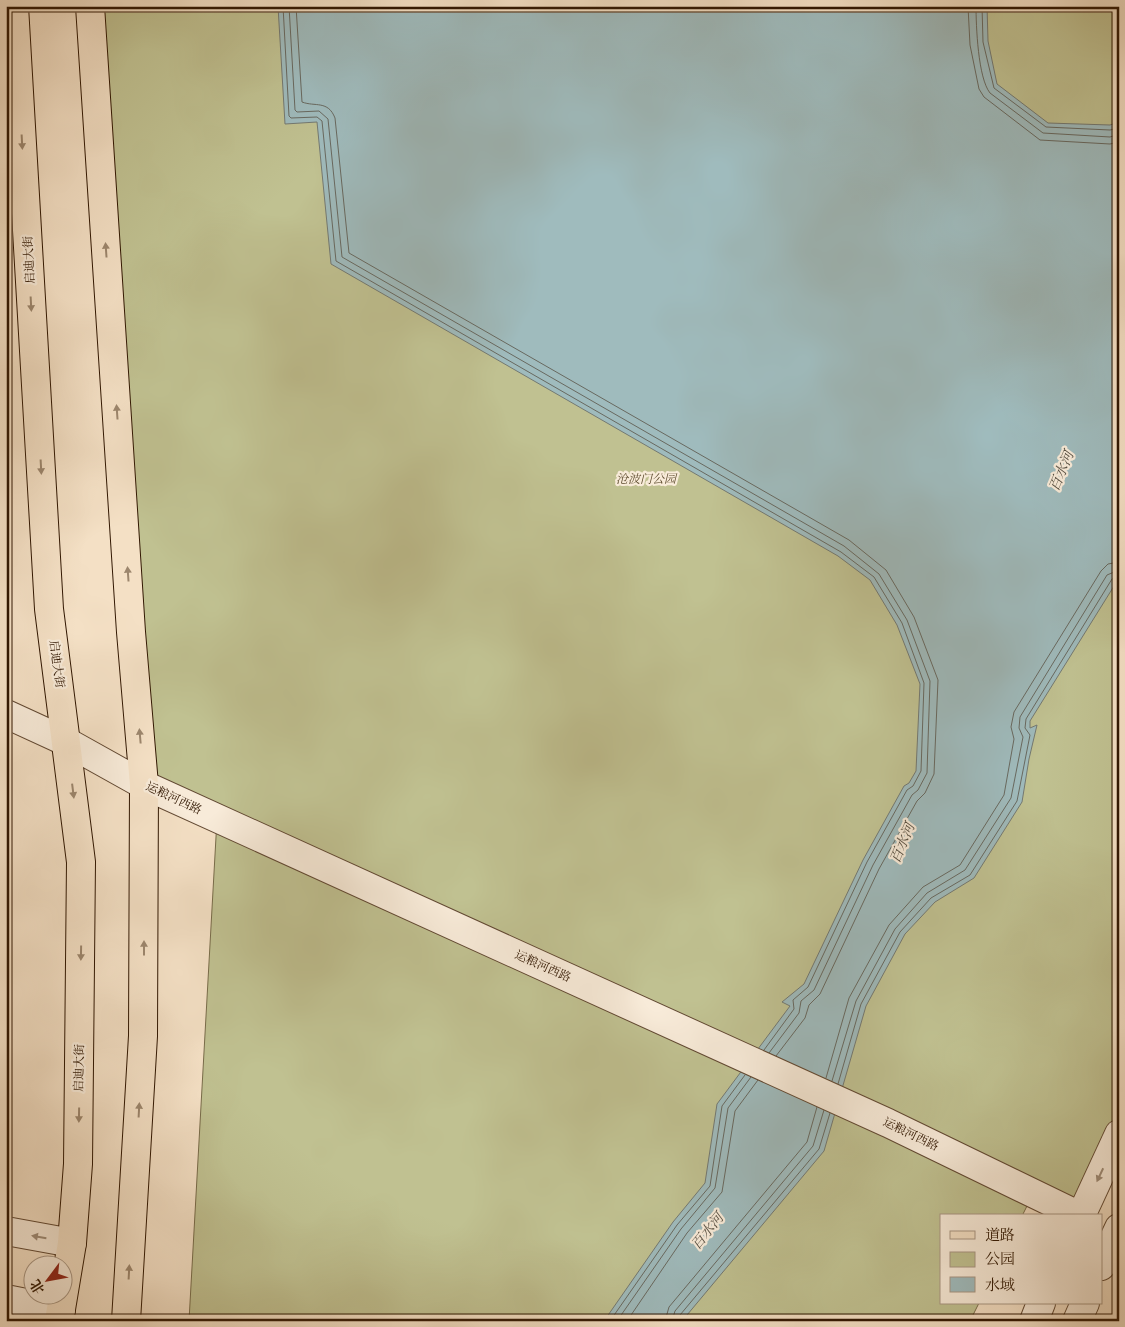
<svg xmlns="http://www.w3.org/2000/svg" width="1125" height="1327" font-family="'Libre Caslon Text','Noto Serif SC',serif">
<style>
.green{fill:#c0c191;stroke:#786c4a}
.water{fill:#9fbbbd;stroke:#737972}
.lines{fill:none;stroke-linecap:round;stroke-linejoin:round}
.shore{stroke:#686960;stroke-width:1}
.minor-casing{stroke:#624933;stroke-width:30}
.major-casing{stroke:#311702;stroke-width:30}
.minor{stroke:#f8ebd9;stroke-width:28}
.major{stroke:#f4e0c5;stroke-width:28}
.oneway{fill:#9c866d}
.oneway2{fill:#9e8c78}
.labels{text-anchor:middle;stroke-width:4.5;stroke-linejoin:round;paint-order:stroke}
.street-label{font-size:12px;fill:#311702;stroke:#f8ebd9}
.park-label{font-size:12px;font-style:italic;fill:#5c4a2d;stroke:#f8ebd9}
.water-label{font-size:14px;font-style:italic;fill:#585043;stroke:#f8ebd9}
</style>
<rect width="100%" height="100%" fill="#f4e0c5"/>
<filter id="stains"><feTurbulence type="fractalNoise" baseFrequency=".004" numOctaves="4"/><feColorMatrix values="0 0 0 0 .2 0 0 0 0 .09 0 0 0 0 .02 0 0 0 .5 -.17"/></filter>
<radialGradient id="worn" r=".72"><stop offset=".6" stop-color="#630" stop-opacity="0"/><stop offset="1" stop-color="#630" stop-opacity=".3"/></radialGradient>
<polygon class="green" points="97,6 1119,6 1119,1133 1081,1216 1033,1194 1022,1216 941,1216 941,1303 979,1303 970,1321 189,1321 217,819 144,785"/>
<polygon class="water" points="278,6 987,6 988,41 997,84 1048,123 1110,125 1119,122 1119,578 1030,721 1030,728 1037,725 1029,759 1022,802 974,878 935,902 905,934 866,1006 824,1151 682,1321 604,1321 673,1222 705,1183 717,1104 790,1006 782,1002 804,984 863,860 904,786 909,783 916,771 920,684 897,625 870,580 838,556 331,264 317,122 285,124"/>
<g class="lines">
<g class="shore">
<polyline points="283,6 289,116 291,118 317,117 322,121 336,261 841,552 874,577 902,623 924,683 921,771 913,786 907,790 867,862 808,987 793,1000 794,1009 764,1050"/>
<polyline points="289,6 295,110 297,112 319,111 328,119 342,257 844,546 879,574 907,620 930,681 927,773 918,790 912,795 873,865 814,990 801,1001 799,1013 769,1053"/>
<path d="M296,6L302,102C315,107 328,100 335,118L349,253L849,540L886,570L914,617L938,680L934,774L925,793L917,801L879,869L820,994L809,1005L805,1018L776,1056"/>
<polyline points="968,6 970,45 979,89 984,97 1040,140 1110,144 1119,142"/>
<path d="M976,6C976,26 978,78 990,93L1043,133L1110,137L1119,134"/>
<polyline points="982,6 983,42 994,88 1046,127 1110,130 1119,128"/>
<polyline points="826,1078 849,998 889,925 923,887 960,865 1004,795 1014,739 1011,727 1014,712 1101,571 1108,564 1119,562"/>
<polyline points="832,1081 856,1001 895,929 927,893 965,870 1011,798 1023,737 1019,728 1020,717 1107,575 1119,570"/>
<polyline points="838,1084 861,1004 900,932 931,898 970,875 1017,801 1030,735 1025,728 1026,719 1112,579 1119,576"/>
<polyline points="610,1321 677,1225 710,1186 722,1106 745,1075"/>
<polyline points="617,1321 681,1229 715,1188 728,1108 751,1077"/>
<polyline points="627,1321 687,1233 722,1192 735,1111 758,1080"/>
<polyline points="665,1321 669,1307 807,1142 817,1107"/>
<polyline points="672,1321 675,1311 813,1146 824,1110"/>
<polyline points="678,1321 680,1315 819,1149 830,1113"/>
</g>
<defs>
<g id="minor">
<polyline points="6,714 67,742 144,785 888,1123 1080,1216"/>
<polyline points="1081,1216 1119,1134"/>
<polyline points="6,1231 72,1243"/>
<polyline points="1101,1266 1119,1228"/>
<polyline points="6,1299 61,1310"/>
<polyline points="1034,1321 1041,1303"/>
<polyline points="1077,1321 1085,1303"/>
</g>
<g id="major">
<polyline points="14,6 49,609 81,862 78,1164 72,1243 59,1321"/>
<polyline points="90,6 131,632 144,785 143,1036 126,1321"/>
</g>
</defs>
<use href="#minor" class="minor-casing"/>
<use href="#major" class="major-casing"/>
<use href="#minor" class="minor"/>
<use href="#major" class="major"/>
</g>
<defs><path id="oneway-solid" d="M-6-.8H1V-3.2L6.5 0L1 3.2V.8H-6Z" transform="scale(1.25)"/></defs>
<g class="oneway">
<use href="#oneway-solid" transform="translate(22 142) rotate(87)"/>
<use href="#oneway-solid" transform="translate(106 250) rotate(-94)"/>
<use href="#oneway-solid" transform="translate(31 304) rotate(87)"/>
<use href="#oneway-solid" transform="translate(117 412) rotate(-94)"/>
<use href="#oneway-solid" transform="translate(41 467) rotate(87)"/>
<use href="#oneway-solid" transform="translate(128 574) rotate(-94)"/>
<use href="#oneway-solid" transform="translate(140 736) rotate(-95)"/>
<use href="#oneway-solid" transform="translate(73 791) rotate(83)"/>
<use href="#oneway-solid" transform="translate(144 948) rotate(-90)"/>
<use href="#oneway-solid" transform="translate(81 953) rotate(91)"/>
<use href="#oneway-solid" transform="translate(139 1110) rotate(-87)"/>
<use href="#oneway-solid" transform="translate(79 1115) rotate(91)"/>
<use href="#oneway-solid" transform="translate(129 1272) rotate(-87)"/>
</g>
<g class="oneway2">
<use href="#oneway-solid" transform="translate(1100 1175) rotate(115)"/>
<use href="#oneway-solid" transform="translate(39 1237) rotate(-170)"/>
</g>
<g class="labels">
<g class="street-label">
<text transform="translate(29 260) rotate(-93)" y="4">启迪大街</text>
<text transform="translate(57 664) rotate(82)" y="4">启迪大街</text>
<text transform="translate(174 798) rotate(25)" y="4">运粮河西路</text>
<text transform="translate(543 966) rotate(24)" y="4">运粮河西路</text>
<text transform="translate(79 1068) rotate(-89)" y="4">启迪大街</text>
<text transform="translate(911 1134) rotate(26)" y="4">运粮河西路</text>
</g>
<g class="park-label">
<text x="646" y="483">沧波门公园</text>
</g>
<g class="water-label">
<text transform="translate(1061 471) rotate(-67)" y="5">百水河</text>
<text transform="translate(902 843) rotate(-67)" y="5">百水河</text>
<text transform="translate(707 1231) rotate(-51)" y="5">百水河</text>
</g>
</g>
<rect width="1125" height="1327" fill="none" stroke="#f4e0c5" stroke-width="25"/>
<rect x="8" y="8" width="1110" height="1312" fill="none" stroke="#311702" stroke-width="2.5"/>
<rect x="12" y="12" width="1100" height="1302" fill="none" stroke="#311702"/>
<rect x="940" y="1214" width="162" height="90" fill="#f8ebd9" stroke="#a89683"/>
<rect x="950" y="1231" width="25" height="8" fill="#f4e0c5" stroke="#a89683"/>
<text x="985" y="1240" font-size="15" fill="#311702">道路</text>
<rect x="950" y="1252" width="25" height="15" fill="#c0c191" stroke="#a89683"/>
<text x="985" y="1264" font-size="15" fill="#311702">公园</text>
<rect x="950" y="1277" width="25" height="15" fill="#9fbbbd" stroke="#a89683"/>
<text x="985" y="1290" font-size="15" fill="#311702">水域</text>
<g transform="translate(48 1280) rotate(238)"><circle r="24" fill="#f8ebd9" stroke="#a89683"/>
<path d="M0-4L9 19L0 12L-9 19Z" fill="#8f2418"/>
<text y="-8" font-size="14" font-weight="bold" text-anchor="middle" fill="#311702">北</text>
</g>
<rect width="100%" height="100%" filter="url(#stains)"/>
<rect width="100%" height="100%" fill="url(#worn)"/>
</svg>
